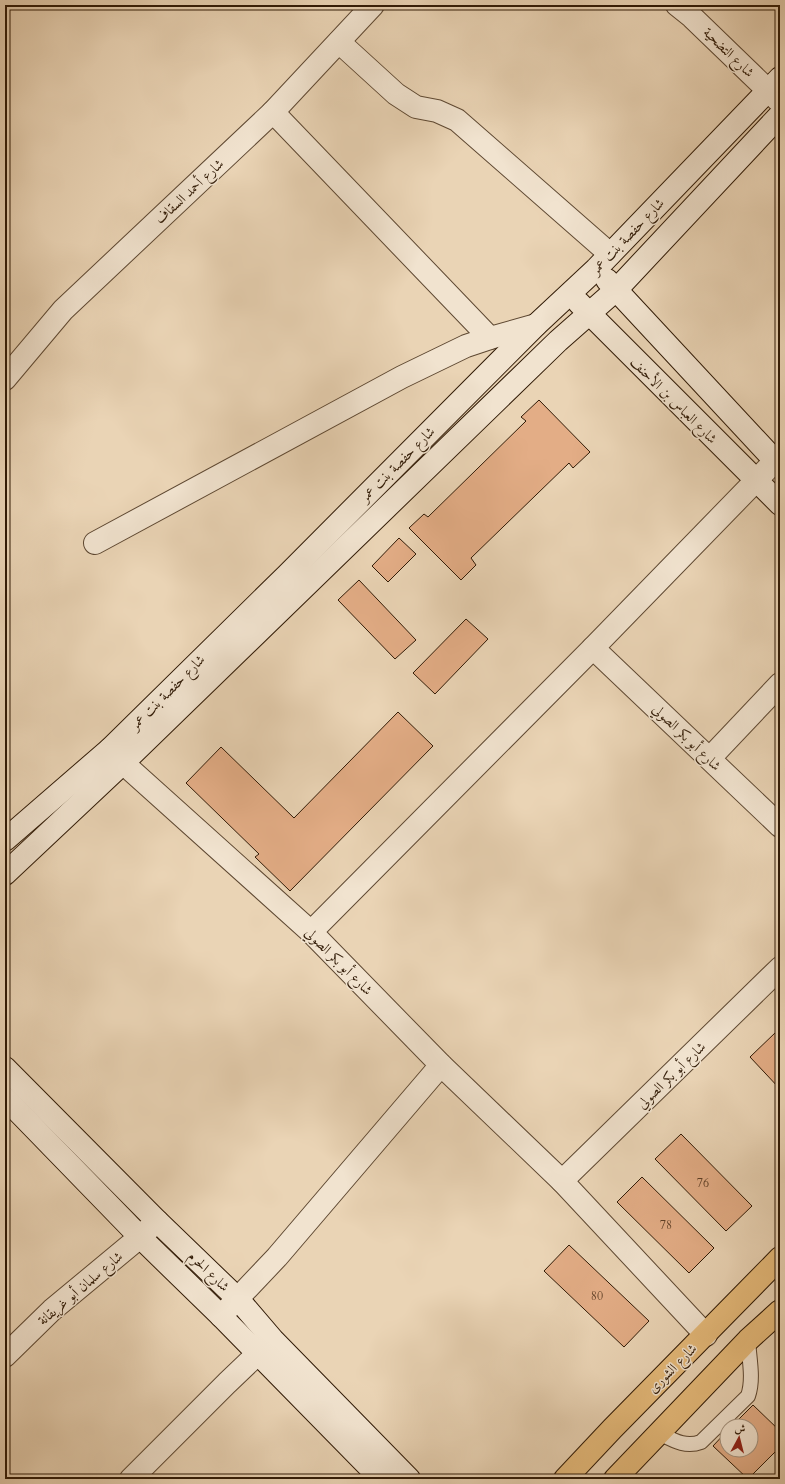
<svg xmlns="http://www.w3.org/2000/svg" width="785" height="1484" font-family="Cardo,Amiri,serif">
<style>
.building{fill:#e3ad86;stroke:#301a06}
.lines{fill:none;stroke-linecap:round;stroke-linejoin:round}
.lane-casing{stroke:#5e4832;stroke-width:16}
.street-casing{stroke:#5e4832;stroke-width:24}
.secondary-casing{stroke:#301a06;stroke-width:24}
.primary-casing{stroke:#301a06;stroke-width:24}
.lane{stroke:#f1e3cf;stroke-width:14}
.street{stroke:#f1e3cf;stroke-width:22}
.secondary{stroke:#f1e3cf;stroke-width:22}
.primary{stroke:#e5ba7a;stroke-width:22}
.labels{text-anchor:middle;stroke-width:3;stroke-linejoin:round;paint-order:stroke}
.number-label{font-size:12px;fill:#5d3f26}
.street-label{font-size:14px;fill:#301a06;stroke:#f1e3cf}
</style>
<rect width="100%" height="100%" fill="#ead4b5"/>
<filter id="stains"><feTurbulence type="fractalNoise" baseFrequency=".005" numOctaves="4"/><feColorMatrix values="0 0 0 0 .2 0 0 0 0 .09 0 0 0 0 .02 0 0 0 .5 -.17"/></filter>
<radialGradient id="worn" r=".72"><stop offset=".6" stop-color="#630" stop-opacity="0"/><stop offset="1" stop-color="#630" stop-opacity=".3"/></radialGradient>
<g class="building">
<polygon points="539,400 590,452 573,468 569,463 471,558 476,565 461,580 409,528 424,514 428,517 526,421 521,417"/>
<polygon points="399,538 416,554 388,582 372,566"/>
<polygon points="359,580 416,640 395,659 338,600"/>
<polygon points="466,619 488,639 435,694 413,673"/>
<polygon points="398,712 433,746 290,891 255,857 259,854 186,783 221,747 294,818"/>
<polygon points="776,1032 780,1036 780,1089 750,1057"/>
<polygon points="681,1134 752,1206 726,1231 655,1159"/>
<polygon points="642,1177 714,1248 689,1273 617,1202"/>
<polygon points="569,1245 649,1321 624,1347 544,1271"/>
<polygon points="753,1405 780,1431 780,1447 748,1479 713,1446 727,1431 727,1450 751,1450 751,1426 732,1426"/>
</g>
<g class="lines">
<defs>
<path id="lane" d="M659,1433C673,1440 685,1448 701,1442L748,1396C754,1379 749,1358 748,1340"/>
<g id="street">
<polyline points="677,5 692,17 780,102"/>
<polyline points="339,42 396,94 416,107 437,111 457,120 610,254"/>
<polyline points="273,112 490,338"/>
<polyline points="5,379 63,310 273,112 373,5"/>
<polyline points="95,543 402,377 466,346 490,338 536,325"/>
<polyline points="593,648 780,826"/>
<polyline points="110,749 123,763 311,932 441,1065 562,1181 706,1335"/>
<polyline points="710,758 780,684"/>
<polyline points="311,932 593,648 775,461"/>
<polyline points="562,1181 780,968"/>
<polyline points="221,1316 277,1257 441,1065"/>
<polyline points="5,1356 52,1310 140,1237 157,1221"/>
<polyline points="131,1479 227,1383 272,1340"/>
</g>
<g id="secondary">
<polyline points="607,280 780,466"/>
<polyline points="579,303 780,504"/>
<polyline points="5,840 110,749 287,575 536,325 596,269 780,78"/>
<polyline points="5,874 123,763 558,341 617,289 780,115"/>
<polyline points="5,1068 157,1221 238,1299 273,1340 409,1479"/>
<polyline points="5,1098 140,1237 221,1316 381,1479"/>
</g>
<g id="primary">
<polyline points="565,1479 612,1429 780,1258"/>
<polyline points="615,1479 748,1340 780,1311"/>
</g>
</defs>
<use href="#lane" class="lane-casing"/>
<use href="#street" class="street-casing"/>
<use href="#secondary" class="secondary-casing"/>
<use href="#primary" class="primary-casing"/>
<use href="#lane" class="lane"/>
<use href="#street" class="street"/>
<use href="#secondary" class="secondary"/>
<use href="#primary" class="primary"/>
</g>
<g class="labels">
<g class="number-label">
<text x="703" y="1187">76</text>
<text x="666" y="1229">78</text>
<text x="597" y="1300">80</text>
</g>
<g class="street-label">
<text transform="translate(729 52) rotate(44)" y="5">شارع التضحية</text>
<text transform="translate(189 191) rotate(-43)" y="5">شارع أحمد السقاف</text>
<text transform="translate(627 236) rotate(-46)" y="5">شارع حفصة بنت عمر</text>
<text transform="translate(674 400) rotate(45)" y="5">شارع العباس بن الأحنف</text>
<text transform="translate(397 464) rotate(-45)" y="5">شارع حفصة بنت عمر</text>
<text transform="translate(167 692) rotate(-45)" y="5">شارع حفصة بنت عمر</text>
<text transform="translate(687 737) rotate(44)" y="5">شارع أبو بكر الصولي</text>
<text transform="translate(339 961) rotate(45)" y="5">شارع أبو بكر الصولي</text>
<text transform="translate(671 1075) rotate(-44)" y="5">شارع أبو بكر الصولي</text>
<text transform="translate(209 1271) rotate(44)" y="5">شارع الحرم</text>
<text transform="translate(80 1288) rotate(-40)" y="5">شارع سلمان أبو غريقانة</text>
<text transform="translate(672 1368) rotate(-45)" y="5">شارع الشورى</text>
</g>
</g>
<rect width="785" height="1484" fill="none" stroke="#ead4b5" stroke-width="20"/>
<rect x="6" y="6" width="773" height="1472" fill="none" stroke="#301a06" stroke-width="2"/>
<rect x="10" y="10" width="765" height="1464" fill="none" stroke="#301a06"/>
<g transform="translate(739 1438) rotate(7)"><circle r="19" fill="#f1e3cf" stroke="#a4937f"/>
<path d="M0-3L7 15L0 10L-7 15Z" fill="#8f2418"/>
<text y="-6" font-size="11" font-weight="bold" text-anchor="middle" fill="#301a06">ش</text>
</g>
<rect width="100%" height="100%" filter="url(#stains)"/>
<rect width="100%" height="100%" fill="url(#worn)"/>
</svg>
